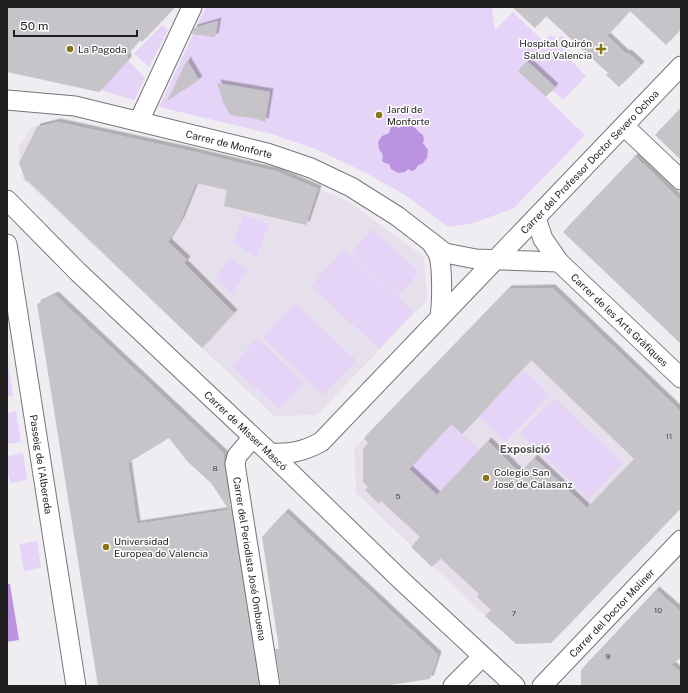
<svg xmlns="http://www.w3.org/2000/svg" width="688" height="693" font-family="'Public Sans',sans-serif">
<style>
.built{fill:#e6e0ec}
.green{fill:#e5d4f8}
.water{fill:#bb93e1}
.building{fill:#c6c4c8;fill-rule:evenodd;filter:url(#shadow)}
.lines{fill:none;stroke-linecap:round;stroke-linejoin:round}
.minor-casing{stroke:#777579;stroke-width:21}
.minor{stroke:#fff;stroke-width:19}
.poi-dot{fill:#877417;stroke:#fff;stroke-width:1.5}
.labels{text-anchor:middle;stroke-width:3;stroke-linejoin:round;paint-order:stroke}
.number-label{font-size:8px;fill:#49484a}
.poi-label{font-size:10px;fill:#1f1f20;stroke:#fff;text-anchor:start}
.street-label{font-size:10px;fill:#1f1f20;stroke:#fff}
.neighbourhood-label{font-size:11px;font-weight:bold;fill:#525154;stroke:#fff}
</style>
<defs>
<filter id="shadow"><feDropShadow dx="3.5" dy="-3.5" stdDeviation="0" flood-color="#0004"/></filter>
</defs>
<rect width="100%" height="100%" fill="#efedf1"/>
<g class="built">
<polygon points="50,121 183,149 278,172 349,202 424,257 427,300 317,415 274,416 23,179 18,148 32,127"/>
<polygon points="531,360 634,459 513,586 485,616 356,493 354,449 421,378 454,409 524,367"/>
</g>
<g class="green">
<polygon points="206,7 492,7 495,30 513,12 542,40 545,40 551,35 557,40 561,35 570,44 562,52 586,76 563,100 552,90 555,87 527,62 519,71 585,135 514,208 474,223 448,227 405,195 366,173 318,150 272,134 159,107"/>
<polygon points="161,26 164,26 167,30 167,32 149,67 134,54"/>
<polygon points="128,60 145,78 135,99 133,100 100,90"/>
<polygon points="244,215 269,224 257,258 233,242"/>
<polygon points="372,229 419,272 398,296 351,253"/>
<polygon points="344,249 413,311 379,349 311,286"/>
<polygon points="230,258 248,270 231,294 215,278"/>
<polygon points="295,303 356,360 323,395 263,338"/>
<polygon points="257,338 304,382 279,409 232,366"/>
<polygon points="7,357 13,396 7,397"/>
<polygon points="524,370 550,395 506,442 479,417"/>
<polygon points="554,398 623,463 589,499 520,433"/>
<polygon points="16,411 21,442 7,444 7,413"/>
<polygon points="451,424 479,450 437,495 409,469"/>
<polygon points="23,453 27,480 10,483 7,468 7,456"/>
<polygon points="37,541 41,568 24,571 19,544"/>
</g>
<g class="water">
<path d="M407,124C415,126 417,131 423,135L424,139L423,143L428,150L427,158L422,164L418,165L415,170L412,171L408,169L405,172L398,173L391,169L389,164L385,163L382,161L383,155L379,149L378,142L382,136L389,133L391,127L394,126L399,128Z"/>
<polygon points="7,584 10,584 19,640 7,642"/>
</g>
<g class="building">
<polygon points="7,7 175,7 142,42 140,40 127,55 128,60 99,92 7,72"/>
<polygon points="512,7 681,7 681,29 666,45 630,11 607,36 626,54 628,53 641,65 619,87 606,75 608,73 546,16 535,28"/>
<polygon points="218,21 215,37 192,34 194,28"/>
<polygon points="187,60 199,80 167,101"/>
<polygon points="527,61 555,87 546,97 518,71"/>
<polygon points="217,83 270,92 265,122 257,119 230,115 223,102"/>
<polygon points="681,108 681,160 655,135"/>
<polygon points="57,122 186,150 278,172 318,189 306,225 224,206 227,190 196,183 181,220 168,242 187,260 184,263 234,313 202,348 28,181 26,181 19,163 37,127"/>
<polygon points="635,156 681,201 681,344 563,232"/>
<path d="M552,288L681,412V508L551,643L516,644L485,616L491,610L477,597L479,594L440,558L432,567L411,547L420,537L381,501L379,504L365,490L368,487L363,482V449L368,443L364,438L508,289ZM531,360L634,459L587,508L534,458L520,473L488,441L437,495L409,469L451,424L462,434Z"/>
<path d="M55,295L224,454V466L259,686H98L37,304ZM169,438L187,461L211,483L229,510L137,524L128,463Z"/>
<polygon points="285,512 438,655 430,679 383,686 281,686 275,649 279,649 262,537"/>
<polygon points="656,590 681,612 681,658 671,664 681,673 681,686 581,686 581,670"/>
</g>
<g class="lines">
<defs>
<g id="minor">
<path id="s1" d="M7,100L75,106L267,153L311,168L351,187L397,216L445,253L476,259L559,262"/>
<polyline points="139,121 192,7"/>
<polyline points="624,126 681,180"/>
<path id="s2" d="M7,200L78,272L270,453L402,581L515,686"/>
<path id="s3" d="M536,218L543,239L559,262L681,378"/>
<path d="M431,242C433,246 436,250 438,253C443,266 442,303 440,317"/>
<path id="s4" d="M7,244L76,686"/>
<path id="s5" d="M253,437L237,456L235,464L270,686"/>
<path id="s6" d="M270,453C291,454 302,452 321,442L681,66"/>
<polyline points="453,686 478,661 482,659 486,660"/>
<path id="s7" d="M542,686L681,540"/>
</g>
</defs>
<use href="#minor" class="minor-casing"/>
<use href="#minor" class="minor"/>
</g>
<g class="poi-dot">
<circle cx="70" cy="49" r="4"/>
<path d="M599 43h4v4h4v4h-4v4h-4v-4h-4v-4h4z"/>
<circle cx="379" cy="115" r="4"/>
<circle cx="486" cy="478" r="4"/>
<circle cx="106" cy="547" r="4"/>
</g>
<g class="labels">
<g class="number-label">
<text x="669" y="439">11</text>
<text x="215" y="471">8</text>
<text x="398" y="499">5</text>
<text x="658" y="613">10</text>
<text x="514" y="616">7</text>
<text x="608" y="659">9</text>
</g>
<g class="poi-label">
<text x="592" y="47" text-anchor="end">Hospital Quirón<tspan x="592" dy="12">Salud Valencia</tspan></text>
<text x="78" y="53">La Pagoda</text>
<text x="387" y="113">Jardí de<tspan x="387" dy="12">Monforte</tspan></text>
<text x="494" y="476">Colegio San<tspan x="494" dy="12">José de Calasanz</tspan></text>
<text x="114" y="545">Universidad<tspan x="114" dy="12">Europea de Valencia</tspan></text>
</g>
<g class="street-label">
<text dy="4" stroke="none"><textPath href="#s1" startOffset="227">Carrer de Monforte</textPath></text>
<text dy="4" stroke="none"><textPath href="#s6" startOffset="441">Carrer del Professor Doctor Severo Ochoa</textPath></text>
<text dy="4" stroke="none"><textPath href="#s3" startOffset="134">Carrer de les Arts Gràfiques</textPath></text>
<text dy="4" stroke="none"><textPath href="#s2" startOffset="332">Carrer de Misser Mascó</textPath></text>
<text dy="4" stroke="none"><textPath href="#s4" startOffset="223">Passeig de l'Albereda</textPath></text>
<text dy="4" stroke="none"><textPath href="#s5" startOffset="129">Carrer del Periodista José Ombuena</textPath></text>
<text dy="4" stroke="none"><textPath href="#s7" startOffset="101">Carrer del Doctor Moliner</textPath></text>
</g>
<g class="neighbourhood-label">
<text x="525" y="453">Exposició</text>
</g>
</g>
<rect width="688" height="693" fill="none" stroke="#1f1f20" stroke-width="16"/>
<path d="M14 30v6h123v-6" fill="none" stroke="#1f1f20" stroke-width="2"/>
<text x="20" y="30" font-size="12" fill="#1f1f20" stroke="#ffffff" stroke-width="3" paint-order="stroke">50 m</text>
</svg>
